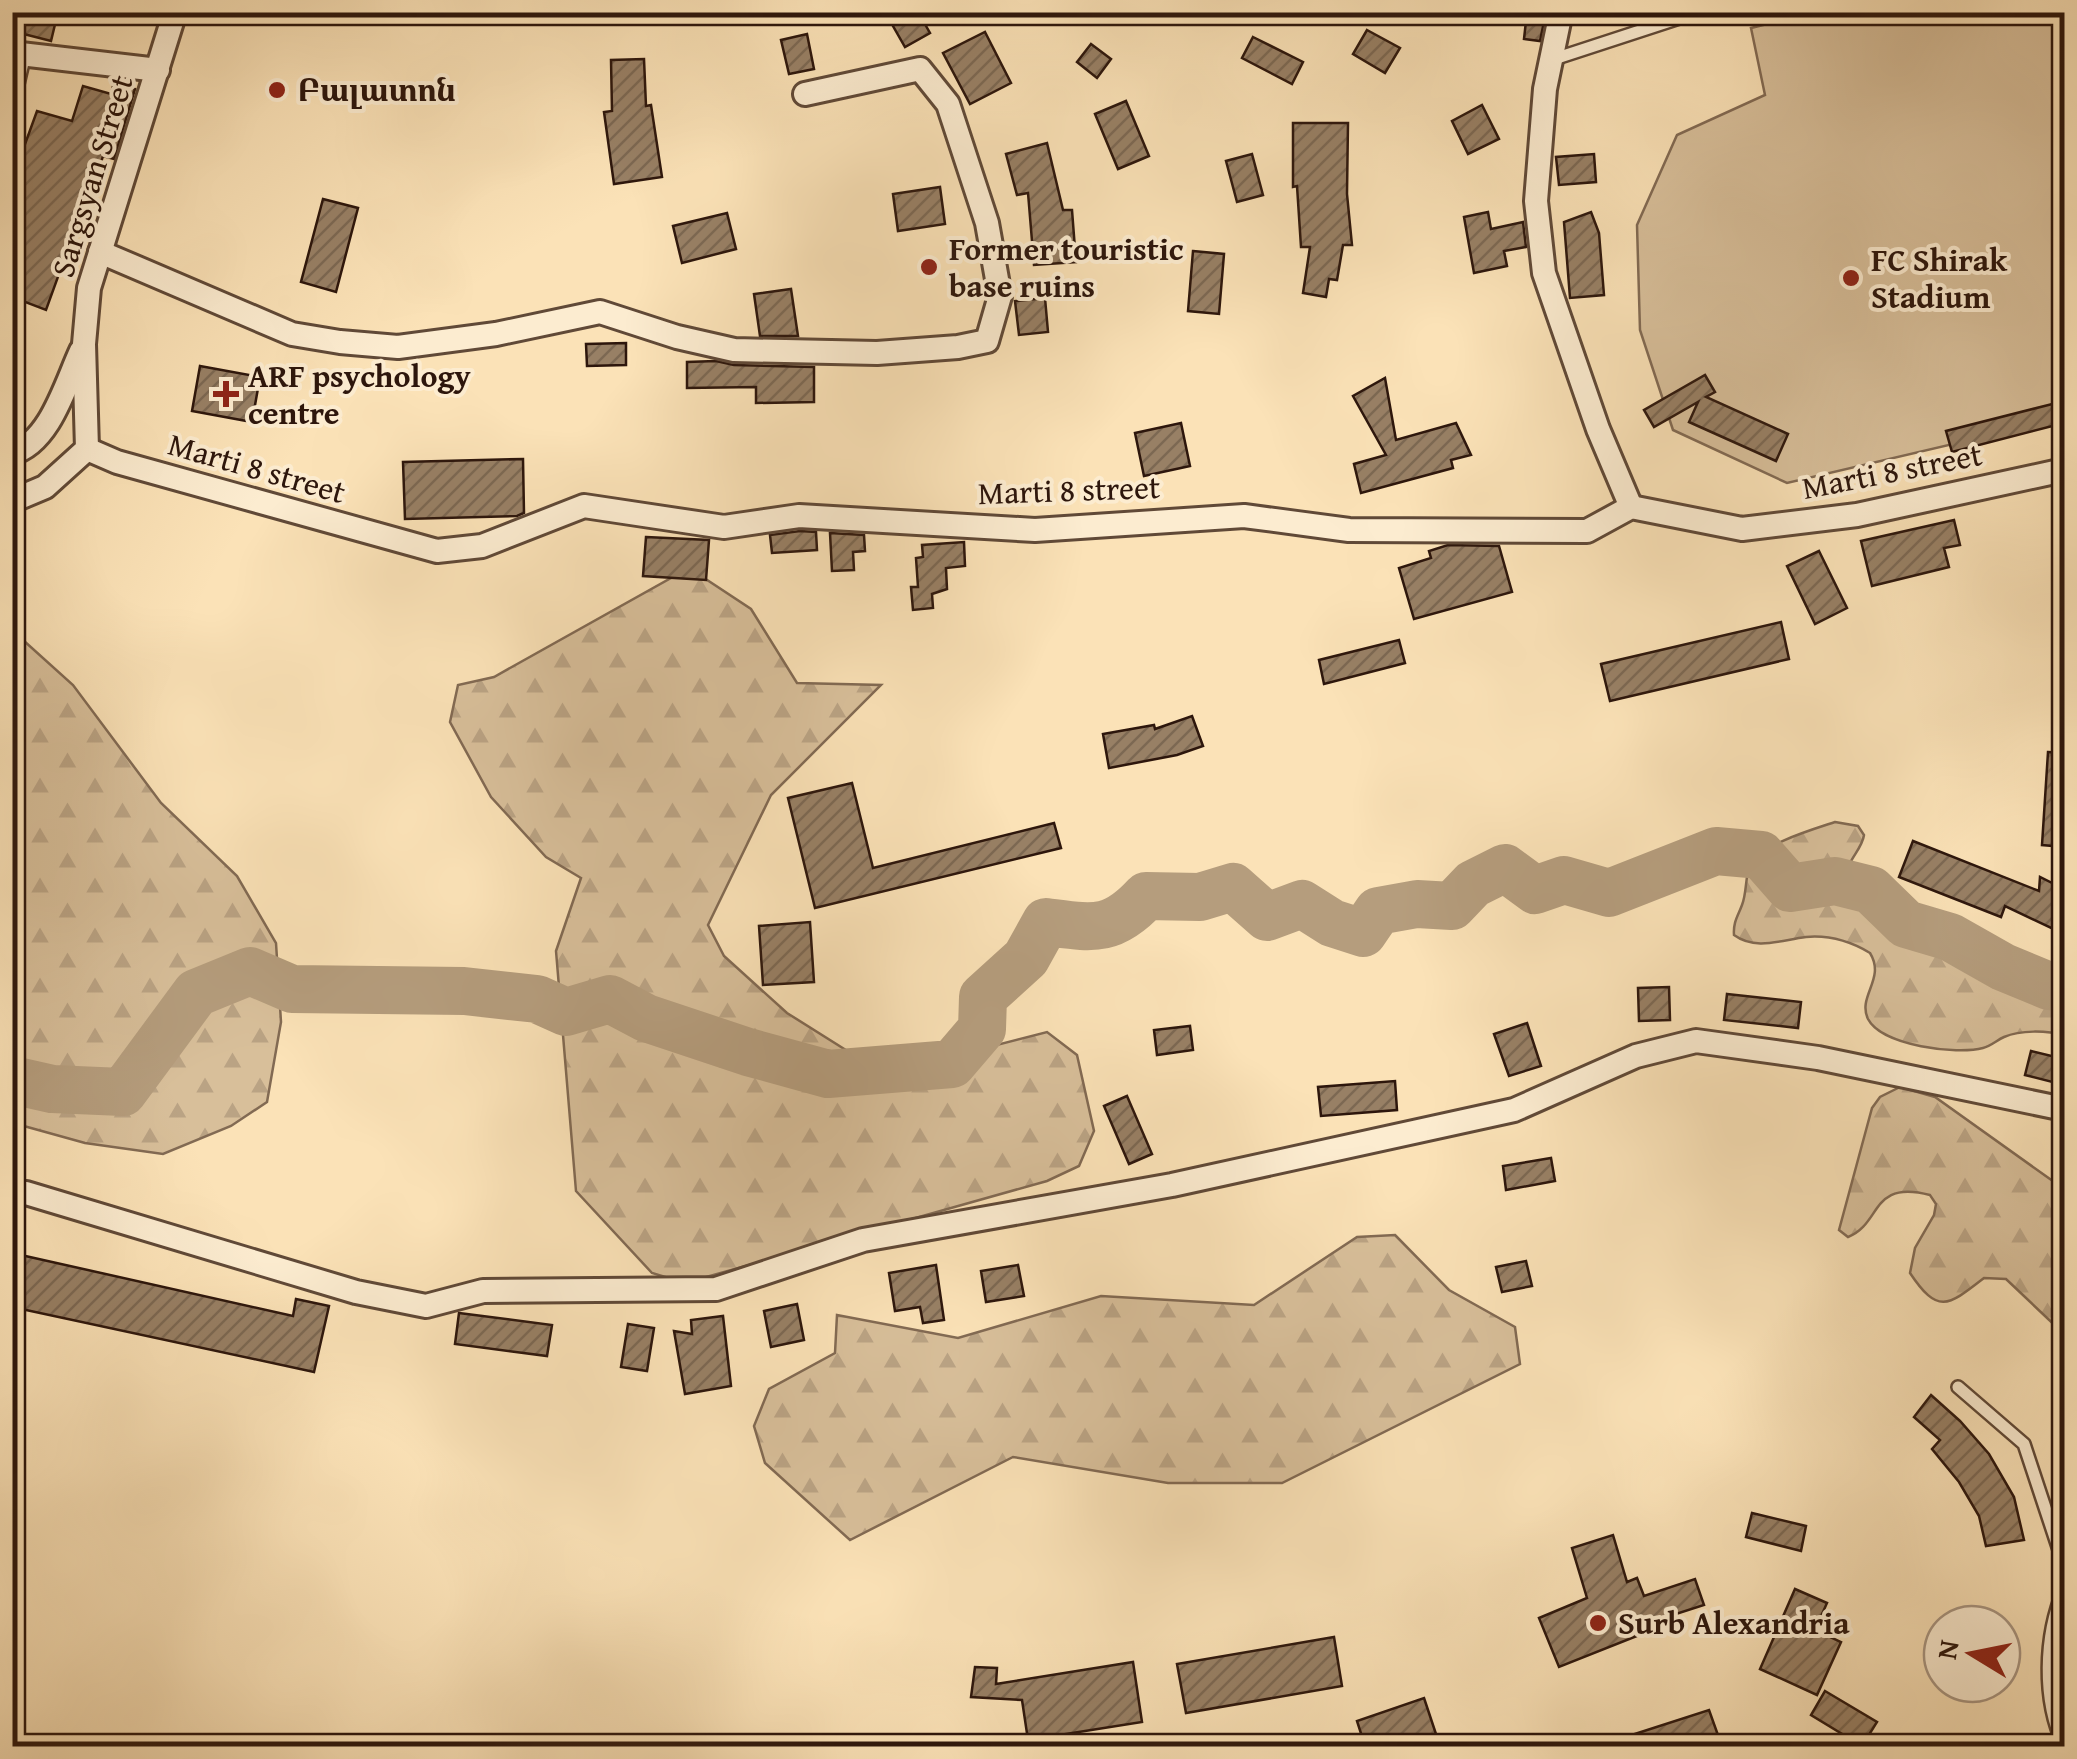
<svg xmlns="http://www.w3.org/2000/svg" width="2077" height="1759" font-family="'Gentium Book Plus','Noto Serif Armenian',serif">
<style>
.forest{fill:url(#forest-firs);stroke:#826a53;stroke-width:2.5}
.garden{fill:#d8bf9a;stroke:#826a53;stroke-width:2.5}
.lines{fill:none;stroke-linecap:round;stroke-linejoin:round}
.river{stroke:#b59d7d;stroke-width:48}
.building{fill:url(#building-hatch);stroke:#2d160c;stroke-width:2.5}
.lane-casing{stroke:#604937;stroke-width:16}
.street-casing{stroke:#604937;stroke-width:28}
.lane{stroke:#fcecd0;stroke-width:11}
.street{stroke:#fcecd0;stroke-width:22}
.poi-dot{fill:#8f2418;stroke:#fcecd0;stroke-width:4}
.labels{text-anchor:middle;stroke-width:8;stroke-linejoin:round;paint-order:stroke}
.poi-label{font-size:32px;font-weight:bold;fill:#2d160c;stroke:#fcecd0;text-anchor:start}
.street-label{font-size:32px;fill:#2d160c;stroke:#fcecd0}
</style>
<defs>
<pattern id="forest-firs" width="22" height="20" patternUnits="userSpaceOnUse" patternTransform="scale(2.5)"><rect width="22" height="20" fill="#d8bf9a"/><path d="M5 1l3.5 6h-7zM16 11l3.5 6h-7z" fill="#baa384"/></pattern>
<pattern id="building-hatch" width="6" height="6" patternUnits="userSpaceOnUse" patternTransform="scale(2.5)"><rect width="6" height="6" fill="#988065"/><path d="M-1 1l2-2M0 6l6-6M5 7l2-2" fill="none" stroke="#7c6852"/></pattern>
</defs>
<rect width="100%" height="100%" fill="#fbe2b7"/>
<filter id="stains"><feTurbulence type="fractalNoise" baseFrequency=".002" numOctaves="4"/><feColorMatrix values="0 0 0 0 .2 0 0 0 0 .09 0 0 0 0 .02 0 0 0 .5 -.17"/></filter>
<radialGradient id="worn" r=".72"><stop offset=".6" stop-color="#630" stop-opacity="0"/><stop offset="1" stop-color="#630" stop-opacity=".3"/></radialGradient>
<g class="forest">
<polygon points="689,568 751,609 797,683 881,685 771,795 708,925 724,956 787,1013 884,1074 1047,1032 1077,1055 1094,1131 1079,1166 1047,1181 685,1283 652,1273 576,1191 556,951 581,878 546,857 491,797 450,722 458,685 494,677"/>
<polygon points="13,631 73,685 161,803 237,876 276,943 281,1022 267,1102 231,1126 163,1154 85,1143 13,1123"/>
<path d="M1835,822L1858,826L1864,835C1862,850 1846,861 1847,876C1848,899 1977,960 2003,967C2023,972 2044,973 2064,976V1036C2047,1030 2020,1030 2004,1037C1997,1040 1991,1046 1983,1048C1957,1055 1882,1046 1868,1019C1857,996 1886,979 1870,953C1850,941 1828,935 1806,937C1781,940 1756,951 1734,935C1733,922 1738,916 1742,905C1747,892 1745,877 1750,865C1759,845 1814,829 1835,822Z"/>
<path d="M1900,1087L1935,1097L2064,1189V1334L2006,1279L1984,1278C1948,1306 1938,1315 1910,1273L1915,1248L1934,1215L1936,1204L1930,1195C1870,1179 1882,1224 1848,1237L1839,1230L1872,1108L1880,1097Z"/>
<polygon points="1395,1235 1449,1290 1515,1327 1520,1364 1282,1483 1168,1483 1013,1457 850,1540 765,1463 754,1426 769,1389 835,1353 837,1315 958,1338 1101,1296 1254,1305 1357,1237"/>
</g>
<polygon class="garden" points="1816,12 2064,13 2064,418 1787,483 1673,430 1640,330 1637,225 1677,135 1765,95 1751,28"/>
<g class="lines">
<path class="river" d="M12,1080L52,1089L123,1092L196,993L250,971L292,989L464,991L537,999L566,1012L610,999L646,1018L748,1052L828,1074L952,1064L982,1029L983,997L1026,958L1046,922C1093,928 1112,933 1146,896L1200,897L1233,887L1267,917L1302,904L1332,923L1363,933L1378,911L1417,904L1452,906L1473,884L1505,868L1535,890L1564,880L1609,893L1716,851L1761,855L1790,888L1835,881L1871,890L1906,924L1950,937L2003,967L2049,986L2064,988"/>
</g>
<g class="building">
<polygon points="12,12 58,12 51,41 12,31"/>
<polygon points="885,12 918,12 930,33 905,47"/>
<polygon points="1527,12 1546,12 1540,41 1524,39"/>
<polygon points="1367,30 1400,48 1385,73 1353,54"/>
<polygon points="985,32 1011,83 970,104 943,53"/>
<polygon points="807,34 814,69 789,74 781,40"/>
<polygon points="1253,37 1303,62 1292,84 1242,58"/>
<polygon points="1091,44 1111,59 1097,78 1077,62"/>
<polygon points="644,59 646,106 651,105 662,177 614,184 604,112 612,111 611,60"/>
<polygon points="114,82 135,89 114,159 103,156 85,214 81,213 46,310 12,297 12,180 37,111 72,121 83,86 111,94"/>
<polygon points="1126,101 1149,156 1118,169 1095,114"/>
<polygon points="1482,105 1499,139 1468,154 1452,121"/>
<polygon points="1293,123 1348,123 1347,194 1352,245 1343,245 1337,280 1329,279 1326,297 1303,293 1310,247 1301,247 1297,186 1293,187"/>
<polygon points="1047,143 1063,210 1072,210 1076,262 1034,265 1028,193 1017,195 1006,154"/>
<polygon points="1252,154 1263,195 1237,202 1226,161"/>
<polygon points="1594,154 1596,182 1559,185 1556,157"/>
<polygon points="940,187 945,224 898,231 893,194"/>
<polygon points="323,199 358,208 336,292 301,282"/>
<polygon points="1488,212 1491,229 1523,222 1526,247 1504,251 1507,266 1474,273 1464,217"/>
<polygon points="1591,212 1599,233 1604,295 1570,298 1564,222"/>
<polygon points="727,213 736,249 682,263 673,226"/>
<polygon points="1193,251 1224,254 1219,314 1188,311"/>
<polygon points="791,289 798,336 760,336 754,294"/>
<polygon points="1045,298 1048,332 1019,335 1015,301"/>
<polygon points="626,343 626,365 587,366 586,344"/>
<polygon points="716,361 734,365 814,367 814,402 756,403 756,387 687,388 687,362"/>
<polygon points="200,366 260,377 252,422 192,411"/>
<polygon points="1705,375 1715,392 1706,397 1788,434 1776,461 1689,422 1698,402 1654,427 1644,410"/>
<polygon points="1385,378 1396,440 1456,423 1471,455 1451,460 1453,468 1361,493 1354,464 1386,455 1353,396"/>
<polygon points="2064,401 2064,423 1952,452 1946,431"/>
<polygon points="1181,423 1190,466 1144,476 1135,433"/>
<polygon points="523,459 524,513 517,516 405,519 403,462"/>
<polygon points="1954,520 1960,545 1944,548 1949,567 1872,586 1861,541"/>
<polygon points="800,531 816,532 817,550 772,553 770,535"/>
<polygon points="830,533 864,535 865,551 853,552 854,570 832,571"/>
<polygon points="646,537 709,540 706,580 643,576"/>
<polygon points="964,542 965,566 946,568 947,589 932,594 933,608 913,610 911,587 918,587 916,558 923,557 922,545"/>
<polygon points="1448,545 1499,546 1512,592 1414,619 1399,568 1431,558 1429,551"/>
<polygon points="1819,551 1847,608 1815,624 1787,566"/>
<polygon points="1781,622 1789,659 1610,701 1601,664"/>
<polygon points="1399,640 1405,663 1324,684 1319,660"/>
<polygon points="1192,716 1203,746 1177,755 1109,768 1103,734 1154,725 1155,729"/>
<polygon points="2048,752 2064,753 2064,847 2042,845"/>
<polygon points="852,783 873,868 1054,823 1061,848 815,908 788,798"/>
<polygon points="1913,841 2039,891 2040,877 2064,889 2064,934 2005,906 2001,917 1899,877"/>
<polygon points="810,922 814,982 763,985 759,926"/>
<polygon points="1669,987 1670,1020 1639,1021 1638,988"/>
<polygon points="1727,994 1801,1002 1798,1028 1724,1020"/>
<polygon points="1527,1023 1541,1066 1509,1076 1494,1034"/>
<polygon points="1190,1026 1193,1050 1157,1055 1154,1030"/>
<polygon points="2031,1051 2064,1059 2064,1085 2025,1075"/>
<polygon points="1395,1081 1397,1110 1321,1116 1318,1087"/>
<polygon points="1127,1096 1152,1154 1129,1164 1104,1106"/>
<polygon points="1551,1158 1555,1181 1506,1190 1503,1166"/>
<polygon points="12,1253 293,1316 296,1299 329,1306 314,1372 12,1307"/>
<polygon points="1526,1261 1532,1286 1502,1292 1496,1267"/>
<polygon points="936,1265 944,1320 923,1323 920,1307 895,1311 889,1273"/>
<polygon points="1018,1265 1024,1296 986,1302 981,1271"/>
<polygon points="797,1304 804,1340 771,1347 764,1311"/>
<polygon points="459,1313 552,1325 547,1356 455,1344"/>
<polygon points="723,1316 731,1386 685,1394 674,1331 692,1334 691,1320"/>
<polygon points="628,1324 654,1328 647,1371 621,1367"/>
<polygon points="1931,1395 1960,1421 1989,1454 2014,1497 2024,1540 1986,1546 1979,1516 1959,1482 1932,1449 1940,1440 1914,1417"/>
<polygon points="1752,1513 1806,1526 1801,1551 1746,1537"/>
<polygon points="1613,1535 1627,1582 1637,1578 1644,1596 1695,1579 1704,1605 1654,1621 1657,1628 1559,1667 1539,1618 1587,1598 1572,1548"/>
<polygon points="1795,1589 1827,1603 1815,1630 1841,1642 1817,1695 1760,1669"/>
<polygon points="1334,1637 1342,1686 1186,1713 1177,1664"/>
<polygon points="1133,1662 1142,1722 1028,1740 1022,1700 971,1697 975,1667 997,1668 996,1684"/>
<polygon points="1825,1691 1877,1722 1862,1746 1811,1715"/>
<polygon points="1424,1698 1440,1746 1365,1746 1357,1721"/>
<polygon points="1709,1710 1719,1738 1694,1746 1610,1746 1610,1742"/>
</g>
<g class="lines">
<defs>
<g id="lane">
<polyline points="1551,60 1698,12"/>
<polyline points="12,110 25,54"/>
<polyline points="1958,1387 2024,1444 2064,1565"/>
<path d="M2064,1589C2044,1636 2042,1700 2064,1746"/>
</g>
<g id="street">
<polyline points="1561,12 1545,89 1536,201 1544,273 1598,429 1631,507"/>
<polyline points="12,53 158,70"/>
<polyline points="100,252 292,334 340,342 398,347 496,334 600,312 677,337 734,350 877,353 958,347 987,341 1000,296 987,223 948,104 920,69 805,94"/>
<polyline points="87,449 117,462 437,551 482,546 584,506 724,527 799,516 1035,530 1244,516 1349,530 1587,531 1631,507 1742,529 1857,515 2064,470"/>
<path d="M12,453C50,443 66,383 81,351"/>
<polyline points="12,501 45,487 87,449 84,344 89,288 175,12"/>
<polyline points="12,1192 26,1193 356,1292 426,1306 483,1291 716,1289 863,1240 1172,1185 1514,1110 1636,1056 1696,1041 1818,1058 2064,1109"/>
</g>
</defs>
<use href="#lane" class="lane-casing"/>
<use href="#street" class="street-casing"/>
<use href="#lane" class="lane"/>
<use href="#street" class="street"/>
</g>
<g class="poi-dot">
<circle cx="277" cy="90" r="10"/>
<circle cx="929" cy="267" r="10"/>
<circle cx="1851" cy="278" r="10"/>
<path d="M221 379h10v10h10v10h-10v10h-10v-10h-10v-10h10z"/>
<circle cx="1598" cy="1623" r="10"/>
</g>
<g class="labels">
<g class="poi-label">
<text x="297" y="101">Բալատոն</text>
<text x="949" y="260">Former touristic<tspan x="949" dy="37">base ruins</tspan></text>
<text x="1871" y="271">FC Shirak<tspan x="1871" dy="37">Stadium</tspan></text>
<text x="248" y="387">ARF psychology<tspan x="248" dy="37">centre</tspan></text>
<text x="1618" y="1634">Surb Alexandria</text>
</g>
<g class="street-label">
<text transform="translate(92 176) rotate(-73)" y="11">Sargsyan Street</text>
<text transform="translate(257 468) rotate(16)" y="11">Marti 8 street</text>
<text transform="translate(1892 471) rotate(-11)" y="11">Marti 8 street</text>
<text transform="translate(1069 490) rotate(-2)" y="11">Marti 8 street</text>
</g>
</g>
<rect width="2077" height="1759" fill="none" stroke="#fbe2b7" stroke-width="50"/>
<rect x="15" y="15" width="2047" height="1729" fill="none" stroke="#2d160c" stroke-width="5"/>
<rect x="25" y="25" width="2027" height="1709" fill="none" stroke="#2d160c" stroke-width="2.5"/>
<g transform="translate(1972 1654) rotate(280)"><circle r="48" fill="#fcecd0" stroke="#a99682" stroke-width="2.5"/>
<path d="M0-8L18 38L0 25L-18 38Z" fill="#8f2418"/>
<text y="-15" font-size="28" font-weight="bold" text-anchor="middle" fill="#2d160c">N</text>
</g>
<rect width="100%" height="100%" filter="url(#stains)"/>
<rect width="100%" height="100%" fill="url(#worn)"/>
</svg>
